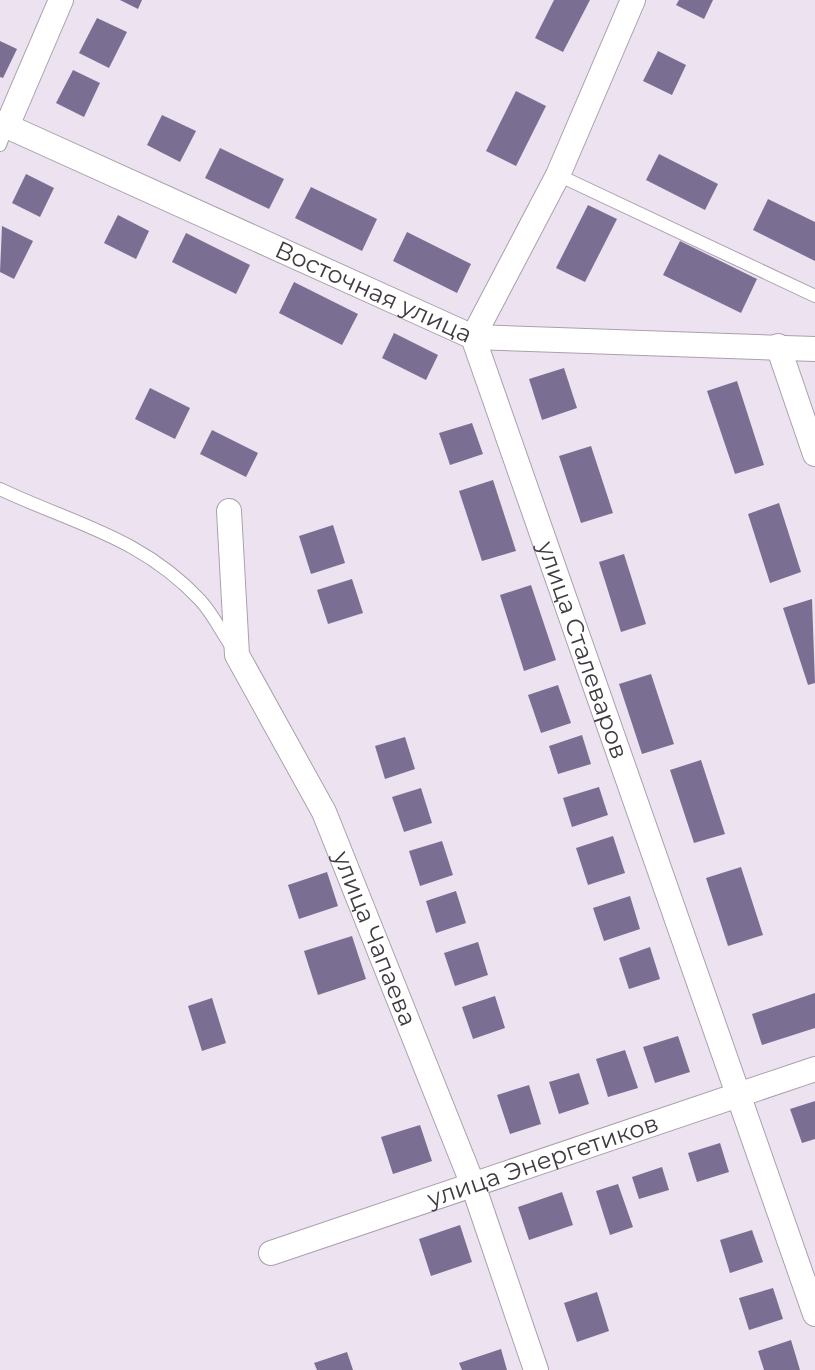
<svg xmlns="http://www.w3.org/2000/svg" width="815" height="1370" font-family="Montserrat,sans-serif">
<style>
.building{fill:#7a6f93}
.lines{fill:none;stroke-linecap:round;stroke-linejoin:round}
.service-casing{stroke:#aba0ad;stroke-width:14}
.minor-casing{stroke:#aba0ad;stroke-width:26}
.service{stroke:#fff;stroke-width:12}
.minor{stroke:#fff;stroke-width:24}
.labels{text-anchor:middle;stroke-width:7;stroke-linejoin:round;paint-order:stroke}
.street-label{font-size:24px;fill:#403b41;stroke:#fff}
</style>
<rect width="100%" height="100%" fill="#ede2f0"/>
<g class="building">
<polygon points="120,0 142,0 138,9"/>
<polygon points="554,0 590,0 563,52 535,38"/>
<polygon points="679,0 713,0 704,19 676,5"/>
<polygon points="97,18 127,32 109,68 79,53"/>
<polygon points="0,41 17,49 3,78 0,77"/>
<polygon points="658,51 686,65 672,95 643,81"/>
<polygon points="73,70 100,83 84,117 56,103"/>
<polygon points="516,91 546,106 516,166 486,151"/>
<polygon points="162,115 196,131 180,162 147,145"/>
<polygon points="220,148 284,179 269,209 205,178"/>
<polygon points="659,154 718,184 705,210 646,180"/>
<polygon points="26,174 54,188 40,217 12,203"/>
<polygon points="311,187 377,219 362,251 295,218"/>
<polygon points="768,199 815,222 815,261 753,230"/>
<polygon points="588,205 617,219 585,282 556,268"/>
<polygon points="118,215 149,231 136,259 104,243"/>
<polygon points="2,226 33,241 14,279 0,272"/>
<polygon points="407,232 471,264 457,293 393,261"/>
<polygon points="186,233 250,265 236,294 172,262"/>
<polygon points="680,241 757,279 741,313 663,275"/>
<polygon points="294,282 358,314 342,345 279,313"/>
<polygon points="394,333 438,355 426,380 382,358"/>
<polygon points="564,368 577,408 542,420 529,379"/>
<polygon points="737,381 764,465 735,474 707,391"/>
<polygon points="150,388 190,408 175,439 135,419"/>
<polygon points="472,423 483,454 450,465 439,433"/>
<polygon points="212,430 258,453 246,477 200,454"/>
<polygon points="591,446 613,513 581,523 559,456"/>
<polygon points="493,480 516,551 482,561 459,491"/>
<polygon points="779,503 801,572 770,583 748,514"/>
<polygon points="333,525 345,563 311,574 299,536"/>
<polygon points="624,554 646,624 621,632 599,562"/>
<polygon points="352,579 363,613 328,624 317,590"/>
<polygon points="531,585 556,660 524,671 500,595"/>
<polygon points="812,599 815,683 808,685 783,608"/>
<polygon points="651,674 674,744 642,754 619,684"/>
<polygon points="558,685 571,723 541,733 528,695"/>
<polygon points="582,735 591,764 558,774 549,746"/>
<polygon points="405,737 415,769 385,779 375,746"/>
<polygon points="701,760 725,834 694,843 670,770"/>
<polygon points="599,787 608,815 572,827 563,798"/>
<polygon points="421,788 432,823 404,832 392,797"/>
<polygon points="613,836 625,873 588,885 576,848"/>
<polygon points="442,841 453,875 420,886 409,851"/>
<polygon points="741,867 763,935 728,946 706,878"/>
<polygon points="327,872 338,906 299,919 288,885"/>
<polygon points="456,891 466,923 436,933 426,901"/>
<polygon points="630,896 640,929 604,941 593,908"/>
<polygon points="352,936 366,979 318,995 304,951"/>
<polygon points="478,942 488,975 455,986 444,953"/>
<polygon points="650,947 660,979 629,989 619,958"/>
<polygon points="815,993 815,1028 762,1045 752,1014"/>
<polygon points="495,996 505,1028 473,1039 462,1007"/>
<polygon points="212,998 226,1043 202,1051 188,1006"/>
<polygon points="678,1036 690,1072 655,1083 643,1047"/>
<polygon points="625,1050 638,1088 608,1097 596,1059"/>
<polygon points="579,1073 589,1104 559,1114 549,1082"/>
<polygon points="529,1085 541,1124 510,1134 497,1095"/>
<polygon points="815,1101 815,1139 802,1143 790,1109"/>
<polygon points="420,1125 432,1161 393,1174 381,1137"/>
<polygon points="720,1143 729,1172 697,1182 688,1153"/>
<polygon points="662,1167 669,1190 639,1199 632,1177"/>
<polygon points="618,1184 633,1227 610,1235 596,1191"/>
<polygon points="562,1192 573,1225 529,1240 518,1207"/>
<polygon points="460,1225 472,1262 431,1276 419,1239"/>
<polygon points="752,1230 763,1262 730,1273 720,1240"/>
<polygon points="773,1288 783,1319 749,1330 739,1298"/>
<polygon points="597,1292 609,1331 577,1342 564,1303"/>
<polygon points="791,1340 800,1370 764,1370 758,1351"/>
<polygon points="501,1349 507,1370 462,1370 459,1363"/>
<polygon points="347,1352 353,1370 317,1370 314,1363"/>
</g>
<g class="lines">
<defs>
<g id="service">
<polyline points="0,145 7,126"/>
<polyline points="558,175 815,296"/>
<path d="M0,489C74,524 141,537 200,600C213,614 222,633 233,649"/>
</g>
<g id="minor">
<path id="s1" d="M633,0L558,175L473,337L815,1314"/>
<path id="s2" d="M0,123L473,337L815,349"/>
<polyline points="7,126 61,0"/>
<polyline points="778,346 815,454"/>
<path id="s3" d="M229,511L237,655L324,812L473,1185L536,1370"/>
<path id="s4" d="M271,1253L815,1069"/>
</g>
</defs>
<use href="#service" class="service-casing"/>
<use href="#minor" class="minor-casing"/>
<use href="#service" class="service"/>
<use href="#minor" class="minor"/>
</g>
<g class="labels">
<g class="street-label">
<text dy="8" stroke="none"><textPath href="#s2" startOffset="410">Восточная улица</textPath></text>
<text dy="8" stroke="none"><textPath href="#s1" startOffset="705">улица Сталеваров</textPath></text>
<text dy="8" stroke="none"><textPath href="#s3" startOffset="460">улица Чапаева</textPath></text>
<text dy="8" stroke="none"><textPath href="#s4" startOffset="287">улица Энергетиков</textPath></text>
</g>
</g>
</svg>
